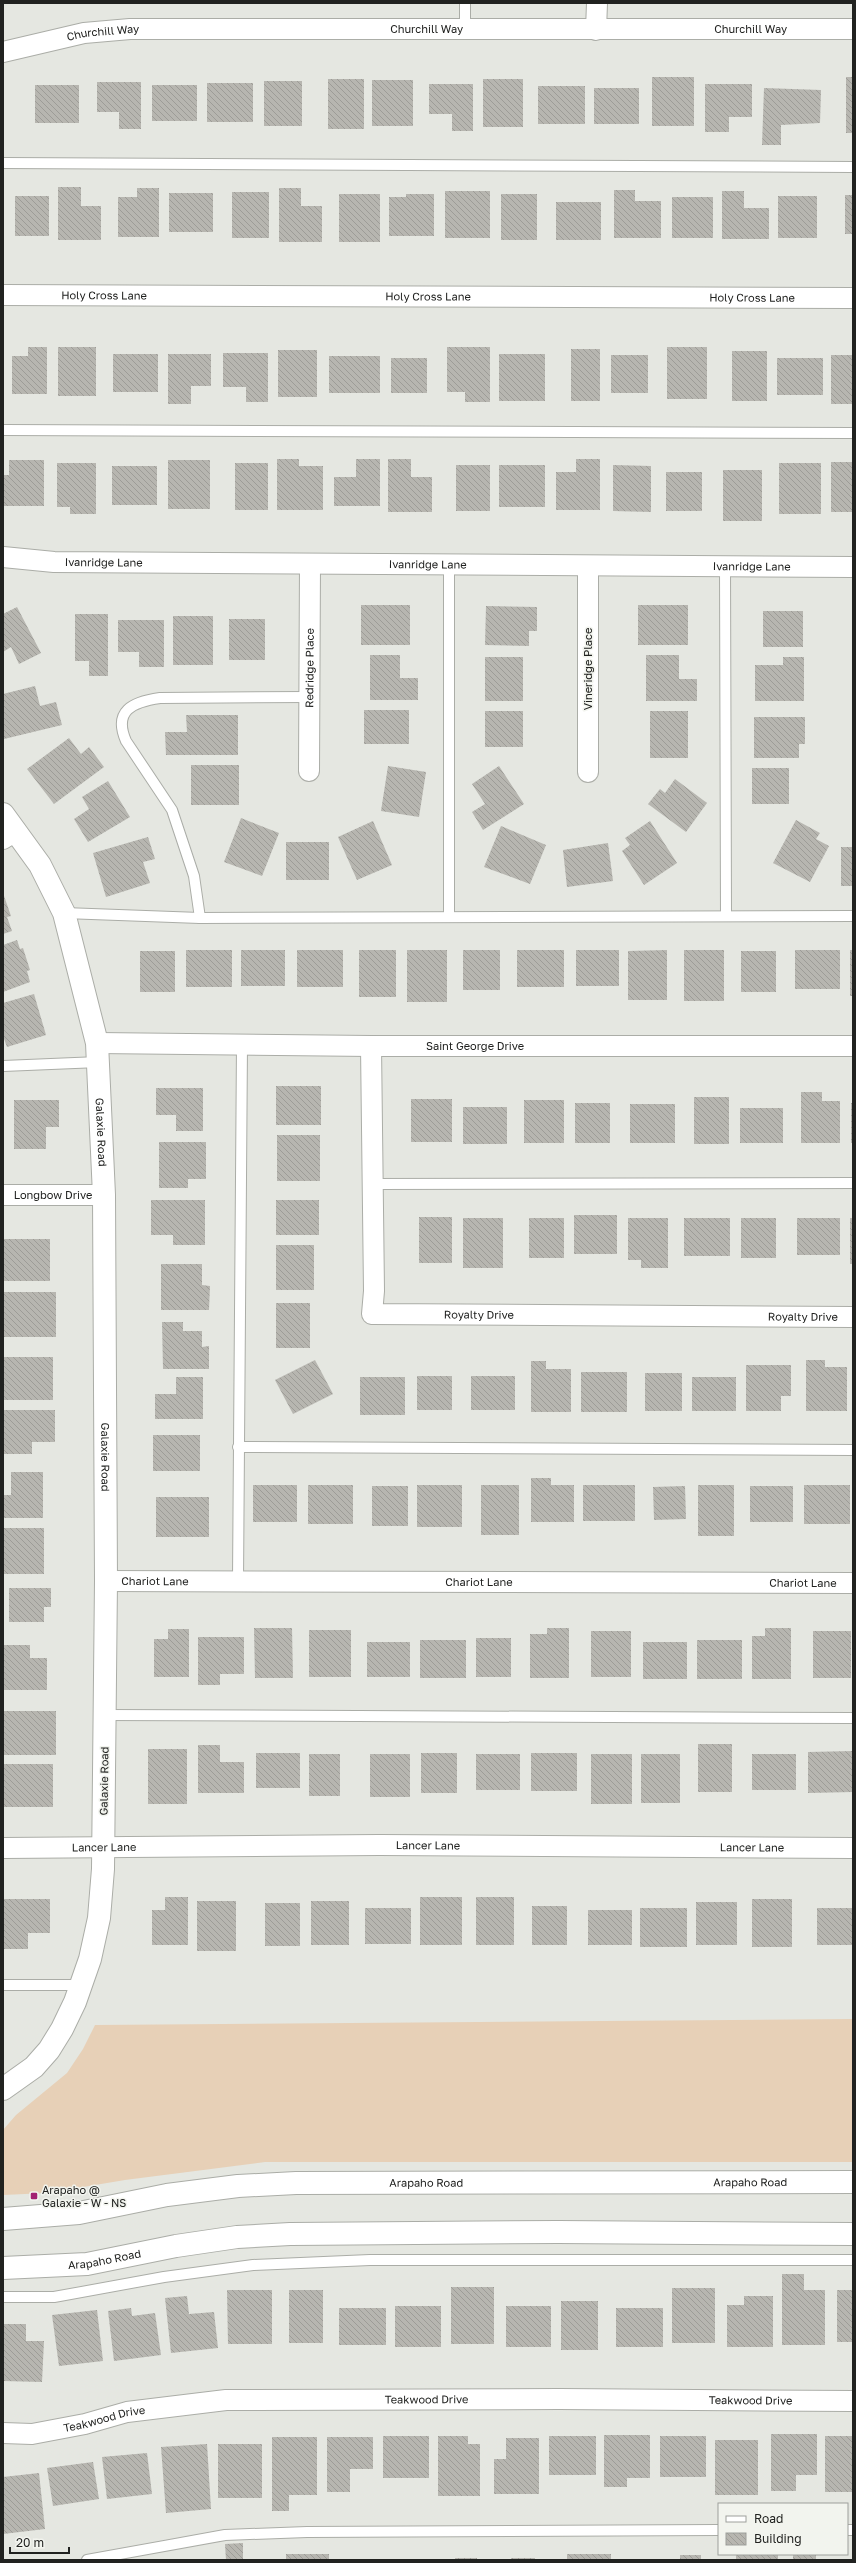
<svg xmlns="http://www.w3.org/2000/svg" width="856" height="2563" font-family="'Golos Text',sans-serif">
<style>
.grass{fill:#e7d0b7}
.building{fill:url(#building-back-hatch)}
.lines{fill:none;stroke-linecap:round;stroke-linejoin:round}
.service-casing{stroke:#abada7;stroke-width:12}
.minor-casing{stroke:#abada7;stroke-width:22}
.tertiary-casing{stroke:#abada7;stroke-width:24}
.secondary-casing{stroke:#abada7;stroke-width:24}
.service{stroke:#fff;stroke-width:10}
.minor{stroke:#fff;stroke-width:20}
.tertiary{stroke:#fff;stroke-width:22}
.secondary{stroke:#fff;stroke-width:22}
.poi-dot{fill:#a32272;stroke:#f2f4ee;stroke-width:1.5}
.labels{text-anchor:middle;stroke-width:3;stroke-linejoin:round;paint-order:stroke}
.street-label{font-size:11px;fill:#212220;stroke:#f2f4ee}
.poi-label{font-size:11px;fill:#212220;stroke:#f2f4ee;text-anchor:start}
</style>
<defs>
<pattern id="building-back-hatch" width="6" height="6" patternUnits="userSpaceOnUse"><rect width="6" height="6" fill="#b7b6b0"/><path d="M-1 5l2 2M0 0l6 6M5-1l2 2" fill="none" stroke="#9d9c97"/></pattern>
</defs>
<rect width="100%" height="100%" fill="#e5e7e1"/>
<polygon class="grass" points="853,2019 853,2162 265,2162 125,2180 47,2193 3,2195 3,2130 16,2115 67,2073 83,2049 95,2025"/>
<g class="building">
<rect x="652" y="77" width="42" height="49"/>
<rect x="846" y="77" width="7" height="56"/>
<rect x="328" y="79" width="36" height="50"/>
<rect x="483" y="79" width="40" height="48"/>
<rect x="372" y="80" width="41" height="46"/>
<rect x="264" y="81" width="38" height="45"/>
<polygon points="97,82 141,82 141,129 119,129 119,112 97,112"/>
<rect x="207" y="83" width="46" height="39"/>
<polygon points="429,84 473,84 473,131 452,131 452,114 429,114"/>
<polygon points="705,84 752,84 752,117 729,117 729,132 705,132"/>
<rect x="35" y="85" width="44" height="38"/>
<rect x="152" y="85" width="45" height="36"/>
<rect x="538" y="86" width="47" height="38"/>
<rect x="594" y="88" width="45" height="36"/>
<polygon points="764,88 821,90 820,123 781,125 781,145 762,145"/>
<polygon points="58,187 81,187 81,206 101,206 101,240 58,240"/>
<polygon points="137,188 159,188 159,237 118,237 118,197 137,197"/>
<polygon points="279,188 301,188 301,206 322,206 322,242 279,242"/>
<polygon points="614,190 635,190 635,201 661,201 661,238 614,238"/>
<rect x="445" y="191" width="45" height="47"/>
<polygon points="722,191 744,191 744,208 769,208 769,239 722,239"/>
<rect x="232" y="192" width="37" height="46"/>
<rect x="169" y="193" width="44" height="39"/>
<rect x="339" y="194" width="41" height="48"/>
<polygon points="406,194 434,194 434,236 389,236 389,197 406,197"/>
<rect x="501" y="194" width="36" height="46"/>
<rect x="845" y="195" width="8" height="39"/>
<rect x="15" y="196" width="34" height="40"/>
<rect x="778" y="196" width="39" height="42"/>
<rect x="672" y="197" width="41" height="41"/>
<rect x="556" y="202" width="45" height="38"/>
<polygon points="28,347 47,347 47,394 12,394 12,356 28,356"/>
<rect x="58" y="347" width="38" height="49"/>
<polygon points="447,347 490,347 490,402 465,402 465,392 447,392"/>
<rect x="667" y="347" width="40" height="52"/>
<rect x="571" y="349" width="29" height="52"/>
<rect x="278" y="350" width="39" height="47"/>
<rect x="732" y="351" width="35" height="50"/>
<polygon points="223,353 268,353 268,402 246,402 246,387 223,387"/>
<rect x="113" y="354" width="45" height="38"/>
<polygon points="168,354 211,354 211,386 191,386 191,404 168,404"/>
<rect x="499" y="354" width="46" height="47"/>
<rect x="611" y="355" width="37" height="38"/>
<rect x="831" y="355" width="22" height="49"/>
<rect x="329" y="356" width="51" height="37"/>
<rect x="391" y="358" width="36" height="35"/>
<rect x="777" y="358" width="46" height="37"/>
<polygon points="277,459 299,459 299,466 323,466 323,510 277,510"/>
<polygon points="356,459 380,459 380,506 334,506 334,477 356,477"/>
<polygon points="388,459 411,459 411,477 432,477 432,512 388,512"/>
<polygon points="576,459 600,459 600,510 556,510 556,472 576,472"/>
<polygon points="9,460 44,460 44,506 3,506 3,475 9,475"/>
<rect x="168" y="460" width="42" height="49"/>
<rect x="831" y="462" width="22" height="50"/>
<polygon points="57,463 96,463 96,514 70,514 70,507 57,507"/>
<rect x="235" y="463" width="33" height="47"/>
<rect x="779" y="463" width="42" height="51"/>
<rect x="456" y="465" width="34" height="46"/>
<rect x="499" y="465" width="46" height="42"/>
<polygon points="613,465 651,466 651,512 613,511"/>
<rect x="112" y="466" width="45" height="39"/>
<rect x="723" y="470" width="39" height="51"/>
<rect x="666" y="472" width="36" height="39"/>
<rect x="361" y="605" width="49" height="40"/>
<rect x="638" y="605" width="50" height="40"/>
<polygon points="486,606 537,607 537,631 529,631 529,646 485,645"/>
<polygon points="17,607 41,653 19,664 11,647 3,652 3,614"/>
<rect x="763" y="611" width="40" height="36"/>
<polygon points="75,614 108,614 108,676 89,676 89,661 75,661"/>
<rect x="173" y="616" width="40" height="49"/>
<rect x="229" y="619" width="36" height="41"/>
<polygon points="118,620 164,620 164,667 139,667 139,652 118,652"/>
<polygon points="370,655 400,655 400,678 418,678 418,700 370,700"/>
<polygon points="646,655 679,655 679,679 697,679 697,701 646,701"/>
<rect x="485" y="657" width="38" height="44"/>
<polygon points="783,657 804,657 804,701 755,701 755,665 783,665"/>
<polygon points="35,686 40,706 56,702 62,725 4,739 3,694"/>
<rect x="364" y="710" width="45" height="34"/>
<rect x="485" y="711" width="38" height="36"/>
<rect x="650" y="711" width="38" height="47"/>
<polygon points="186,715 238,715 238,755 166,755 165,732 187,732"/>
<polygon points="754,717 805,717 805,744 799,744 799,758 754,758"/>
<polygon points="69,738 81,754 89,747 104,767 54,804 27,769"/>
<rect x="191" y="765" width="48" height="40"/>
<polygon points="388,766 426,772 419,817 381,811"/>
<polygon points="499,766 524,804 483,830 472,812 485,804 472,784"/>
<rect x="752" y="768" width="37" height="36"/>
<polygon points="675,779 707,803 686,832 648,804 660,789 665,793"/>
<polygon points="108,781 130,817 88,842 74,819 89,809 82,797"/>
<polygon points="241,818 279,833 262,876 224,862"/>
<polygon points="796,820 820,833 816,839 829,846 810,882 773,863"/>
<polygon points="373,821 392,865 357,880 338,837"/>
<polygon points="650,821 677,863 644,885 622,851 630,845 625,838"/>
<polygon points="501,826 546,845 530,884 484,867"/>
<polygon points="148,837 155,859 143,862 150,883 106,897 93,853"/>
<rect x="286" y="842" width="43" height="38"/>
<polygon points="608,843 613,881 567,887 563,850"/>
<rect x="841" y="847" width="12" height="39"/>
<polygon points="3,893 11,916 7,917 12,931 3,934"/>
<polygon points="17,940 20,949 23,948 30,970 27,971 30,982 3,992 3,945"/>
<rect x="186" y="950" width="46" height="37"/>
<rect x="241" y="950" width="44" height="36"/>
<rect x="297" y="950" width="46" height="37"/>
<rect x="359" y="950" width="37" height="47"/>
<rect x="407" y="950" width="40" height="52"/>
<rect x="463" y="950" width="37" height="40"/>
<rect x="517" y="950" width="47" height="37"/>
<rect x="576" y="950" width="43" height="36"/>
<polygon points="667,950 667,1000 628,1000 628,951"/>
<rect x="684" y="950" width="40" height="51"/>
<rect x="795" y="950" width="45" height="39"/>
<rect x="850" y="950" width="3" height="46"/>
<rect x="140" y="951" width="35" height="41"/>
<rect x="741" y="951" width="35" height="41"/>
<polygon points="34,994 46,1035 7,1047 3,1036 3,1003"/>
<rect x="276" y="1086" width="45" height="39"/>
<polygon points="156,1088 203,1088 203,1131 176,1131 176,1115 156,1115"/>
<polygon points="801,1092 822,1092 822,1101 840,1101 840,1143 801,1143"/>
<rect x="694" y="1097" width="35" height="47"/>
<rect x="411" y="1099" width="41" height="43"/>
<polygon points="14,1100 59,1100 59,1127 46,1127 46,1149 14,1149"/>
<rect x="524" y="1100" width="40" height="43"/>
<rect x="575" y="1103" width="35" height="40"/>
<rect x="851" y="1103" width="2" height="40"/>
<rect x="630" y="1104" width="45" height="39"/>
<rect x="463" y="1107" width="44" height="37"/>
<rect x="740" y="1108" width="43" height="35"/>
<rect x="277" y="1135" width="43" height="46"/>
<polygon points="159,1142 206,1142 206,1179 188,1179 188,1188 159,1188"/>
<polygon points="151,1200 205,1200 205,1245 173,1245 173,1235 151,1235"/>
<rect x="276" y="1200" width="43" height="35"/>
<rect x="574" y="1215" width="43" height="39"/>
<rect x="419" y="1217" width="33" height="46"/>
<rect x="463" y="1218" width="40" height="50"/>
<rect x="529" y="1218" width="35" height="40"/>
<polygon points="628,1218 668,1218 668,1268 641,1268 641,1260 628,1260"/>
<rect x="684" y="1218" width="46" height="38"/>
<rect x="741" y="1218" width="35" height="40"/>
<rect x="797" y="1218" width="43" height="37"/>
<rect x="850" y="1218" width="3" height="46"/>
<rect x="3" y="1239" width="47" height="42"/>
<rect x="276" y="1245" width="38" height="45"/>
<polygon points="161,1264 202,1264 202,1285 210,1286 209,1310 161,1310"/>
<rect x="3" y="1292" width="53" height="45"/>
<rect x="276" y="1303" width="34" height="45"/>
<polygon points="162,1322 183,1322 183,1331 202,1331 202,1347 209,1346 209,1369 163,1369"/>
<rect x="3" y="1357" width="50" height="43"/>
<polygon points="315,1360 333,1394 293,1414 275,1380"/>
<polygon points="806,1360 825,1360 825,1367 847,1367 847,1411 806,1411"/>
<polygon points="531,1361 546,1361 546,1369 571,1369 571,1412 531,1412"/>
<polygon points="746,1365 791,1365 791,1396 781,1396 781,1411 746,1411"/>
<rect x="581" y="1372" width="46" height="40"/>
<rect x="645" y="1373" width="37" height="38"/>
<rect x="417" y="1376" width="35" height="34"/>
<rect x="471" y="1376" width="44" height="34"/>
<polygon points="176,1377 203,1377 203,1419 155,1419 155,1394 176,1394"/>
<rect x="360" y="1377" width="45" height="38"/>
<rect x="692" y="1377" width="44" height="34"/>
<polygon points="4,1410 55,1410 55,1442 32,1442 32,1454 4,1454"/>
<rect x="153" y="1435" width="47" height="36"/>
<polygon points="11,1472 43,1472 43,1518 3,1518 3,1495 11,1495"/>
<polygon points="531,1478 551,1478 551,1485 574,1485 574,1522 531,1522"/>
<rect x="253" y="1485" width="44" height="37"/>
<rect x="308" y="1485" width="45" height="39"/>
<rect x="417" y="1485" width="45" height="42"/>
<rect x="481" y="1485" width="38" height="50"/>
<rect x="583" y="1485" width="52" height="36"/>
<rect x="698" y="1485" width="36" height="51"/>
<rect x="804" y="1485" width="46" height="39"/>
<rect x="372" y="1486" width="36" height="40"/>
<polygon points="685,1486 686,1519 654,1520 653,1487"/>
<rect x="750" y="1486" width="43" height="36"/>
<rect x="156" y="1497" width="53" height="40"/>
<rect x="3" y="1528" width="41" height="46"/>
<polygon points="9,1588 51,1588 51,1607 44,1607 44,1622 9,1622"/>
<polygon points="254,1628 292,1628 293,1678 255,1678"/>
<polygon points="547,1628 569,1628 569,1678 530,1678 530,1634 547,1634"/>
<polygon points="765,1628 791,1628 791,1679 752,1679 752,1636 765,1636"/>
<polygon points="168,1629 189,1629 189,1677 154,1677 154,1639 168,1639"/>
<rect x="309" y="1630" width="42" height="47"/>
<rect x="591" y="1631" width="40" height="46"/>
<rect x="813" y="1631" width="38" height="47"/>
<polygon points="198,1637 244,1637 244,1674 220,1674 220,1685 198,1685"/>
<rect x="476" y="1638" width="35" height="39"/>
<rect x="420" y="1640" width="46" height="38"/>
<rect x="697" y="1640" width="45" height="39"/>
<rect x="367" y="1642" width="43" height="35"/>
<rect x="643" y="1642" width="44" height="37"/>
<polygon points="3,1645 30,1645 30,1658 47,1658 47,1690 3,1690"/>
<rect x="3" y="1711" width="53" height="44"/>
<rect x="698" y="1744" width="34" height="48"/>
<polygon points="198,1745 220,1745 220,1762 244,1762 244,1793 198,1793"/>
<rect x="148" y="1749" width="39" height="55"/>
<polygon points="853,1751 853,1792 808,1793 808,1752"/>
<rect x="256" y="1753" width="44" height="35"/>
<rect x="421" y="1753" width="36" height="40"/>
<rect x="531" y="1753" width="46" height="38"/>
<rect x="309" y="1754" width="31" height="42"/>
<rect x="370" y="1754" width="40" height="43"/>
<rect x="476" y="1754" width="44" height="36"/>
<rect x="591" y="1754" width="41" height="50"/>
<rect x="641" y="1754" width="39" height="49"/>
<rect x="752" y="1754" width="44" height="36"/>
<rect x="3" y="1764" width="50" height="43"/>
<polygon points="165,1897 188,1897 188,1945 152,1945 152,1910 165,1910"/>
<rect x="420" y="1897" width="42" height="48"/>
<rect x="476" y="1897" width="38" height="48"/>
<polygon points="4,1899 50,1899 50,1933 28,1933 28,1949 4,1949"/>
<rect x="752" y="1899" width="40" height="48"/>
<rect x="197" y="1901" width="39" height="50"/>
<rect x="311" y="1901" width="38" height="44"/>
<rect x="696" y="1902" width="41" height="43"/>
<rect x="265" y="1903" width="35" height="43"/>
<rect x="532" y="1906" width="35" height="39"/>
<rect x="365" y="1908" width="46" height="36"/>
<rect x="640" y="1908" width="47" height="39"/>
<rect x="817" y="1908" width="36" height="37"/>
<rect x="588" y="1910" width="44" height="35"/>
<polygon points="782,2274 804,2274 804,2290 825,2290 825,2345 782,2345"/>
<rect x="451" y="2287" width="43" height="57"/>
<rect x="672" y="2288" width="43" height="55"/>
<polygon points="227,2290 272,2290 272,2344 228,2344"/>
<rect x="289" y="2290" width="34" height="53"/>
<rect x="837" y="2290" width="16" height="52"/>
<polygon points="187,2296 189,2314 214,2312 218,2348 171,2353 165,2298"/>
<polygon points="744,2296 773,2296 773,2347 727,2347 727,2305 744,2305"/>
<rect x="561" y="2301" width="37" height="49"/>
<rect x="395" y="2306" width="46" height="41"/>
<rect x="506" y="2306" width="45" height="41"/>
<polygon points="131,2308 132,2316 155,2313 161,2355 114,2361 108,2311"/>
<rect x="339" y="2308" width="47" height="37"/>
<rect x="616" y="2308" width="47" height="39"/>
<polygon points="97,2310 103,2361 59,2366 52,2315"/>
<polygon points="3,2324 26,2324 26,2341 44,2341 42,2382 3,2381"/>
<polygon points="771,2434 817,2434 817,2475 796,2475 796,2491 771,2491"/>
<polygon points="604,2435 650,2435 650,2478 627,2478 627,2487 604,2487"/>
<rect x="383" y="2436" width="46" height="42"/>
<polygon points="438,2436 468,2436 468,2444 480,2444 480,2496 438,2496"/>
<rect x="549" y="2436" width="47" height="39"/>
<rect x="660" y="2436" width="46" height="41"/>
<rect x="825" y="2436" width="28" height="56"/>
<polygon points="272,2437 317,2437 317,2495 289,2495 289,2511 272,2511"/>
<polygon points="327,2437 373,2437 373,2469 350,2469 350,2492 327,2492"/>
<polygon points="506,2438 539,2438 539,2494 494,2494 494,2459 506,2459"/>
<rect x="715" y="2440" width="43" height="55"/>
<polygon points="207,2444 211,2509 166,2513 161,2447"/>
<rect x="218" y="2444" width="44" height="54"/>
<polygon points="147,2453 152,2494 107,2499 102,2457"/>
<polygon points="93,2462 99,2499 53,2506 47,2468"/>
<polygon points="39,2473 45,2529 3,2534 3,2477"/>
<polygon points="243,2543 243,2560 226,2560 225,2544"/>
<rect x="286" y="2554" width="43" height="6"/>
<rect x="567" y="2554" width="44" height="6"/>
<rect x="736" y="2554" width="42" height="6"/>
<rect x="793" y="2554" width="23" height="6"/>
<rect x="680" y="2555" width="21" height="5"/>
<rect x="455" y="2558" width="22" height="2"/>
<rect x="511" y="2558" width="24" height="2"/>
</g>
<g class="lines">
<defs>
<g id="service">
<polyline points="465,3 465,29"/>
<polyline points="3,163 853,167"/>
<polyline points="3,430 853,433"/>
<polyline points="449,564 449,917"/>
<polyline points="725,566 726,916"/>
<polyline points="64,913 200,918 853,916"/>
<path d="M200,918L194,876L172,810L126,741C113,711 132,702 160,698L309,697"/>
<polyline points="3,1066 99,1062"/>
<polyline points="372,1184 853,1183"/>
<polyline points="238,1447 853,1450"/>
<polyline points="238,1580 242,1044"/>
<polyline points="104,1715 853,1718"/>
<polyline points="3,1985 81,1985"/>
<polyline points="3,2297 54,2297 164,2277 253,2265 370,2260 853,2260"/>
<polyline points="847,2530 853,2530"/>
<polyline points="87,2560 225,2535 307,2532 719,2530"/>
</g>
<g id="minor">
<polyline points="596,30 597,3"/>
<path id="s1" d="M3,52L84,33L130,29H853"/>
<path id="s2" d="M3,295L853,298"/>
<path id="s3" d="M3,557L54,562L853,567"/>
<polyline points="588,566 588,772"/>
<path id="s4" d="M309,771L310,564"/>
<polyline points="3,839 16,831"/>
<path id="s5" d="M97,1043L371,1046H853"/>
<path id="s6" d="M371,1046L374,1291L372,1314L853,1317"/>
<path id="s7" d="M3,1195H104"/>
<path id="s8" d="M106,1581L853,1583"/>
<path id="s9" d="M3,1848L379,1845L853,1848"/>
<path id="s10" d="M3,2433L32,2434L85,2424L127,2412L226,2400L559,2399L853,2401"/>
</g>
<g id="tertiary">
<path id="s11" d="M3,814L40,865L64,913L97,1043L104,1195L106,1581L103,1869L99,1918L90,1959L75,2002L62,2029L49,2050L34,2067L3,2089"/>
</g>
<g id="secondary">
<path id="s12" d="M3,2219L79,2213L167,2195L238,2186L296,2183L853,2182"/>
<path id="s13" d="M3,2268L87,2264L176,2246L237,2237L290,2234L558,2232L853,2234"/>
</g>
</defs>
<use href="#service" class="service-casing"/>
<use href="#minor" class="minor-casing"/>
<use href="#tertiary" class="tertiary-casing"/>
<use href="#secondary" class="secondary-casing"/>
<use href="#service" class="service"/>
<use href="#minor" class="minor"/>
<use href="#tertiary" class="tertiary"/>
<use href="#secondary" class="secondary"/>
</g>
<rect class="poi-dot" x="30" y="2192" width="8" height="8" rx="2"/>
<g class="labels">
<g class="street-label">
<text dy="4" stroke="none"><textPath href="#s1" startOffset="426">Churchill Way</textPath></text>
<text dy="4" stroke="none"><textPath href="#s1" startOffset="750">Churchill Way</textPath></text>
<text dy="4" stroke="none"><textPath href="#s1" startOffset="102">Churchill Way</textPath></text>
<text dy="4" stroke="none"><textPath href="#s2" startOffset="101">Holy Cross Lane</textPath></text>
<text dy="4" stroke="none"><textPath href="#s2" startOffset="425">Holy Cross Lane</textPath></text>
<text dy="4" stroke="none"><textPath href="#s2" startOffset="749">Holy Cross Lane</textPath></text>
<text dy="4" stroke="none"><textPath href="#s3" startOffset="101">Ivanridge Lane</textPath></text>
<text dy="4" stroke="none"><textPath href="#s3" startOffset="425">Ivanridge Lane</textPath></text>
<text dy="4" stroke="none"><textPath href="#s3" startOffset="749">Ivanridge Lane</textPath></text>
<text dy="4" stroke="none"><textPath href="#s4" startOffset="103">Redridge Place</textPath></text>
<text transform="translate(588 669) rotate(-90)" y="4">Vineridge Place</text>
<text dy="4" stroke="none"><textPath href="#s5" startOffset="378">Saint George Drive</textPath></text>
<text dy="4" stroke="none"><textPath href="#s11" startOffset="340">Galaxie Road</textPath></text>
<text dy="4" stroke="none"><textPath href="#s7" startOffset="50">Longbow Drive</textPath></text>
<text dy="4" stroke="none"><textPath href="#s6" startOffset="375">Royalty Drive</textPath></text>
<text dy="4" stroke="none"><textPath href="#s6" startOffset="699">Royalty Drive</textPath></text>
<text dy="4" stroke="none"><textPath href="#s11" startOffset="665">Galaxie Road</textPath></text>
<text dy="4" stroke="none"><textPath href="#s8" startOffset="49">Chariot Lane</textPath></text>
<text dy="4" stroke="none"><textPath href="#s8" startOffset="373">Chariot Lane</textPath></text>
<text dy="4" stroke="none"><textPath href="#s8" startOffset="697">Chariot Lane</textPath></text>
<text transform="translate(104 1781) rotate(-89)" y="4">Galaxie Road</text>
<text dy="4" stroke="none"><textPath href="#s9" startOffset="425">Lancer Lane</textPath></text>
<text dy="4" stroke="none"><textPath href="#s9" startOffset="101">Lancer Lane</textPath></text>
<text dy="4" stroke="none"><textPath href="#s9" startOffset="749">Lancer Lane</textPath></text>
<text dy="4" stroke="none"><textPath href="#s12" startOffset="750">Arapaho Road</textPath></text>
<text dy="4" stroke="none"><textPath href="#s12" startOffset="426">Arapaho Road</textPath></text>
<text dy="4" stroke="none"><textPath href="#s13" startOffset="102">Arapaho Road</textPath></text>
<text dy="4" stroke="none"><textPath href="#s10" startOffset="427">Teakwood Drive</textPath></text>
<text dy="4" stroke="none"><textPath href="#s10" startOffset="751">Teakwood Drive</textPath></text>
<text dy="4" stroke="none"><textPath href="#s10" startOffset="103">Teakwood Drive</textPath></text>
</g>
<g class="poi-label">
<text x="42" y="2194">Arapaho @<tspan x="42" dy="13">Galaxie - W - NS</tspan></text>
</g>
</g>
<rect width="856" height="2563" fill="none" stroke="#212220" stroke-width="8"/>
<rect x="718" y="2503" width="130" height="52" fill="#f2f4ee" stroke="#9ea09c"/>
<rect x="726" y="2516" width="20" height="6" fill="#ffffff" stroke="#9ea09c"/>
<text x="754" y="2523" font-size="12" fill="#212220">Road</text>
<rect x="726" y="2533" width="20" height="12" fill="url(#building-back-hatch)" stroke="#9ea09c"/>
<text x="754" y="2543" font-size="12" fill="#212220">Building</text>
<path d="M10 2547v6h59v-6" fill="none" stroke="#212220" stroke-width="2"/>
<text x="16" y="2547" font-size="12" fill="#212220" stroke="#f2f4ee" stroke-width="3" paint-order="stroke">20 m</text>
</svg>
